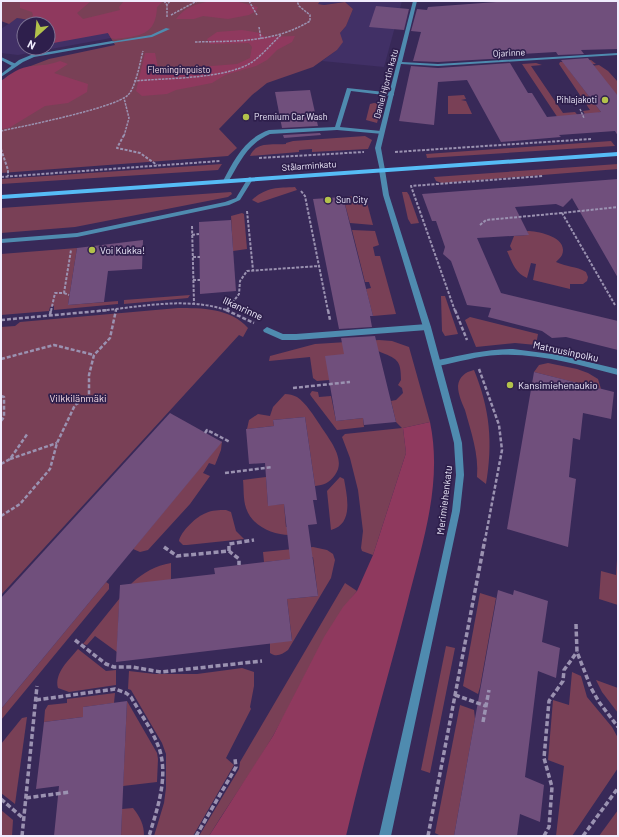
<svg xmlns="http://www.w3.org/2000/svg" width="619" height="837" font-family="Barlow,sans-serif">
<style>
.built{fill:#413066;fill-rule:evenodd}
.green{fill:#794056}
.forest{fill:#8f395e}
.building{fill:#704f7c}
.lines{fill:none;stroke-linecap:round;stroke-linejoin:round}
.path-far3{stroke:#9b92b1;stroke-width:1.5;stroke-dasharray:2.5 1;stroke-linecap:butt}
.path-far2{stroke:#9b92b1;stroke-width:2;stroke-dasharray:3 1.5;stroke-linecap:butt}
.path-far1{stroke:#9b92b1;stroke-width:2.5;stroke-dasharray:4 2;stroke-linecap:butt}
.path{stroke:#9b92b1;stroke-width:3.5;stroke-dasharray:5 2.5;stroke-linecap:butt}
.service{fill:#4f8baf;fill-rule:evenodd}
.minor{fill:#4f8baf;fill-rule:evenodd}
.tertiary{fill:#4f8baf;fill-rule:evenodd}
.secondary{fill:#56bcf5;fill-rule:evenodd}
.poi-dot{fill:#b3c24b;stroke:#2e1f4c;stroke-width:1.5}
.labels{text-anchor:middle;stroke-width:3.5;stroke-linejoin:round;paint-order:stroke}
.far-street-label{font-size:9px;fill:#f0ecfd;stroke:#2e1f4c}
.far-park-label{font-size:9px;fill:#f5dbe3;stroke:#2e1f4c}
.far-poi-label{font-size:9px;fill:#f0ecfd;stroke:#2e1f4c;text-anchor:start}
.poi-label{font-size:10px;fill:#f0ecfd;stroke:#2e1f4c;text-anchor:start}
.street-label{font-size:10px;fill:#f0ecfd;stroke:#2e1f4c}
.park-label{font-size:10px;fill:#f5dbe3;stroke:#2e1f4c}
</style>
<rect width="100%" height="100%" fill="#382958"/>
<g class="built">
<polygon points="320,1 402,1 384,67 322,61 337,50 340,33 346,26 353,9 345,2 324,5 317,4"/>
<path d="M17,18L108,33L111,38L18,55L1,53V29ZM24,24H48V48H24Z"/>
</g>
<g class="green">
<polygon points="1,1 320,1 318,4 324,5 345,2 353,9 346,26 340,33 343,42 337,50 313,67 267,83 252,95 219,129 237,148 228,156 1,173 1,81 28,67 49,59 115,45 108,33 17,18 9,24 1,21"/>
<polygon points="591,60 596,64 577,65 569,70 601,112 586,116 583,111 590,110 559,64 560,62"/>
<polygon points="536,63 542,65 531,66 563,113 575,112 581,119 560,121 522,64"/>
<polygon points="599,65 608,71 618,82 618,96 583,67"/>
<polygon points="464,95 466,99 461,100 466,101 472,114 448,114 448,96"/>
<polygon points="374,103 382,104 377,123 366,120 370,104"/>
<path d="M365,136L372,140L368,149L312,152V149L299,150V152L250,156C256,141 273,145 286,144V143L293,141Z"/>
<polygon points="611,141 615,146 427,158 426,154"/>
<polygon points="222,164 218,170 1,184 1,179"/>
<polygon points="618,164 618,169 442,183 436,181 434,177"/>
<path d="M295,187L297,190L258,203L252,200C266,187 277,188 295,187Z"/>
<polygon points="231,192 232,194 228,197 75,227 1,233 1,208"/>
<polygon points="402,192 407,192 409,195 419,223 411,224 408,219"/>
<polygon points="359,196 366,199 373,225 350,223 343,197"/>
<polygon points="242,213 244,214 247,249 233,251 231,216"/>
<polygon points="352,230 375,231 379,245 373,247 375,256 380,256 396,314 373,316 366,289 371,288 369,282 365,282"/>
<path d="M527,231C538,231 569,237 562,255C561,257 558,260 556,262C566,267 576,266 586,272L588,277L587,281L583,284H570V289L533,280L536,264L531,263L527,278C515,273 512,262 507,251L512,250L510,246L514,236L528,235Z"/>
<polygon points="77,248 68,305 118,301 118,304 54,310 54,306 50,307 49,311 1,315 1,254"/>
<polygon points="190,295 188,298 124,304 124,300"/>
<polygon points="441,296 445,296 458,334 445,336 442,331"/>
<path d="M178,308C201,308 231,308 248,328L243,337L239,335L1,595V327L15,326L20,322Z"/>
<polygon points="470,317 538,334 536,345 515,343 476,347 465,320"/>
<path d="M379,340L392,341L409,347L430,422L403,428L406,453L373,555L362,551L361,548L363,531L358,490L350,458L342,437L345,434L402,428L396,422L391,401L396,400L403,393L402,388L398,385L401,380C401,359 397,359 378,351L342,379L317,381L313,378L310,357L269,361L270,356L315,344Z"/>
<polygon points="548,363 577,369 588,373 598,379 601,389 534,372 539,365"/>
<path d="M474,370C490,409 493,443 486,484L477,477C479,454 471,432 465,410C462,403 458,394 458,386C459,377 465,372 474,370Z"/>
<polygon points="312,391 318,392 319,397 331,396 336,421 363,418 364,427 337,430 311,396 310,394"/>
<path d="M285,394C289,394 293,395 297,397C306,403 314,416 320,425C328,438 347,459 335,475C329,483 324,485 315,486L305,417L273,420L274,426L247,429L249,420L258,414L270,416L273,407Z"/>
<polygon points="222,441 221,450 215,465 209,463 203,473 210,476 190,504 148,550 140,552 133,549"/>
<path d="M266,477L268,505L284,504L286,527L292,526V535C275,536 252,527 246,508C243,499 244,489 243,480Z"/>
<path d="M340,477L344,479C347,496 354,524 331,530L327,491Z"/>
<path d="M226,510L231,512L236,531L244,539L187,545H183L179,541C181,531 197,516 206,513C212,510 219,510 226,510Z"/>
<polygon points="618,545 618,605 599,599 601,571 616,575"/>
<path d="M313,547L327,550L333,554L335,560L331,578L288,650C282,654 277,658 270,653V643L292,640L287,599L318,596L313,557L264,562L263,552Z"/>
<path d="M171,563V579L119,608L117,652L95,636L87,645L83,644L132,583C144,572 155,566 171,563Z"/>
<polygon points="106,582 109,584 109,589 1,720 1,709"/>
<path d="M345,583L357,591C321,635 301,687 273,736C253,770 230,802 209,836H199L239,769L240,762Z"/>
<polygon points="480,593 496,598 480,687 478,694 463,686"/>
<polygon points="446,646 455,648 430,773 421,770"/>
<path d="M78,649L106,671L116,670V685L69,692L58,688C54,673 69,660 78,649Z"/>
<polygon points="242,668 254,672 254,686 250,707 251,709 226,758 234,765 193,836 154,836 164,803 166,788 166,754 162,743 131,690 128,689 129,671 155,674 197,674"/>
<polygon points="572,672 581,676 587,697 612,727 618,738 618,768 572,836 556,836 564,766 548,760 553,700 569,705"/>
<polygon points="596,680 618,688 618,713 602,692"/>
<polygon points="115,693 114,703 83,707 83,717 44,722 45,710 48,705 67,703 67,699"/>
<polygon points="127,701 157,753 158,759 157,782 123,786"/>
<polygon points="460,705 474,710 475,719 454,836 441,836 435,833"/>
<polygon points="27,717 15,804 1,793 1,744 22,718"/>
<path d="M133,808C140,817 144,824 144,836H121L122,809Z"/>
<polygon points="1,810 13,820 12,836 1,836"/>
<polygon points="618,810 618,836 599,836"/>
</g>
<g class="forest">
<path d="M20,1H91L77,13L83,19L120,10L119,7L124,1H163L157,7C156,36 139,36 115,39L111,38L108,33L48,44L47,24L49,21L32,17L33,15L32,12L20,8Z"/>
<path d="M210,1H235L258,7L256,11L249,15L228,19L203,16L194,19H176C185,7 196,4 210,1Z"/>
<polygon points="242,30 260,33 265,37 295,36 292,42 277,50 267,60 256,66 225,75 212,83 176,90 167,94 142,96 136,91 145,53 155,53 158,68 173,69 237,64 250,58 252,47 249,43 210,44 207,39 217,32"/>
<path d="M60,61L68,64L54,73L88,84L87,92L68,103L45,106L9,128L1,129V81C10,74 20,67 32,66C42,65 50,65 60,61Z"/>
<path d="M430,422C443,484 422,544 407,604C387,681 364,758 346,836H209L273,736L324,637L343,607L357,591L373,555L406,453L403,428Z"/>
</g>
<g class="building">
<polygon points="511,1 618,1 618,49 581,50 584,54 558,55 556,52 505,55 507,58 438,62 413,61 421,32 411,31 417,9 427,10 428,7"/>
<polygon points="376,6 409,9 404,30 369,27"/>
<polygon points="588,58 618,96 618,136 615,131 559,135 561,137 501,142 467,80 438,82 434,125 399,121 411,66 438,68 510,63 528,93 532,93 547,117 601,112 561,60"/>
<polygon points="310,90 318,126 282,128 275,92"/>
<polygon points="320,133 321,135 284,138 283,135"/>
<polygon points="618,179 618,278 572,198 563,207 556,204 515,207 529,235 477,238 501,293 618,321 618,350 566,337 552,338 542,331 488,317 491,308 467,305 451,261 443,254 445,247 436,221 432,221 422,194"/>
<polygon points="343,197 373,316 370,316 372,327 339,329 313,199"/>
<polygon points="231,220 236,291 200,294 199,222"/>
<polygon points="143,240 142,269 108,271 104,302 68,305 77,248"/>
<polygon points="375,336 396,422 364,425 363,418 336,421 325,356 344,354 341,338"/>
<polygon points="534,372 614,392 611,419 583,413 580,440 573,438 569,477 576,479 568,547 507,529"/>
<polygon points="170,413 222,442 1,709 1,598"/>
<polygon points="305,417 317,500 313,500 317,524 308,525 318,596 287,599 292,641 116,662 120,585 215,574 214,568 290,559 284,504 268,506 265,463 249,464 246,429 274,426 273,420"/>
<polygon points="498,590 513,595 514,590 548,601 542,642 560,648 556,678 538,671 525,777 544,785 540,822 520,814 517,836 454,836"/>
<polygon points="127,701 121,836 54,836 59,786 36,789 44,722 83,717 83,707"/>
</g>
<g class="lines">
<g class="path-far3">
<polyline points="164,1 167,5"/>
<polyline points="249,1 257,15"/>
<polyline points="171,15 197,1"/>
<polyline points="167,17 167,5 170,1"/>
<polyline points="259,27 261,39"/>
<path d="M195,42C235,41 274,43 310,21V15L299,6L297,1"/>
<path d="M134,81C166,78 222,79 249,64C261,57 271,44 281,35"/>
<polyline points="580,109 584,118"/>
<path d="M1,131C24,126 115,108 128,95C136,87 140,62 143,51"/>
<polyline points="124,136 129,118 124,98"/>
</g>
<g class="path-far2">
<polyline points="124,135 117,148 140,153 157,165"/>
<polyline points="1,149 8,170 8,176"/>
<polyline points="395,152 591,139"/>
<polyline points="259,158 364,152"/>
<polyline points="1,177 220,161"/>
<polyline points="301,191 305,196 328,311"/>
<polyline points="247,211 253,270"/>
<polyline points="480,225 486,220 562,213"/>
<polyline points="192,226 194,303"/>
<polyline points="192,235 199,234"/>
<polyline points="193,257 200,257"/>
<polyline points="193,280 200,280"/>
<polyline points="64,293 69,295"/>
<polyline points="615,305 562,213 618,207"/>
<polyline points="227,310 239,294 240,281 247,271 319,266"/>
<polyline points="51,311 55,293 64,293 71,250"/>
<path d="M98,311C140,307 188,296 229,311"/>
<polyline points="116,311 116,309"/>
<polyline points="455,311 411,186 543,176"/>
</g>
<g class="path-far1">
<polyline points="226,310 254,323"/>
<polyline points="328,310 330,320"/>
<polyline points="455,310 467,340"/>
<polyline points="50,315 51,310"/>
<polyline points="1,320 109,310"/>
<polyline points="1,359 54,345 94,355"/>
<polyline points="479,369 499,425 502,450 485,540"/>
<polyline points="293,388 350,382"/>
<polyline points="1,396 4,397 4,417 1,421"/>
<polyline points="205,433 207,430 230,442"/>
<polyline points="10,459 57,443"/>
<polyline points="1,464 10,459 28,433"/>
<polyline points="225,473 272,467"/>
<polyline points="1,516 20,504 50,469 57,443 75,405 89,396 89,375 94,355 110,338 116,310"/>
</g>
<g class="path">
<polyline points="164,547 177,556 229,551 239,559 239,565"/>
<polyline points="229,551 229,544 254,540"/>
<polyline points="576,624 577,652 591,688 599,702 618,727"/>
<polyline points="75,640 106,664 114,667 132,667 161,672 262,661"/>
<polyline points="455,695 486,706"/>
<path d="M36,700L115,689L126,693L131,697C141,715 154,732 160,751C168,779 157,810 149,836"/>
<polyline points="483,722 489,690"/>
<polyline points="26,798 70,792"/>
<polyline points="1,799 24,819"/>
<polyline points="22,836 37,686"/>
<polyline points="196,836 236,767 235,759"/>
<polyline points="428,836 485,539"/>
<polyline points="544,836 549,827 552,787 544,758 549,701 563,681 564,670 577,652"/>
<polyline points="583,836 618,788"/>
</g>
<g class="service">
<polygon points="166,28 170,29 152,37 112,43 110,42 151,35"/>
<polygon points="1,57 16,64 16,65 12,66 1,60"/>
<path d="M347,88L394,93V95L392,96L351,91L340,127L381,131L383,132V134L337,130L270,134C247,144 240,162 228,182H224L223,181C234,160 245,138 269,130L335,127Z"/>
<polygon points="250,177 253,179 240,200 229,205 77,237 1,243 1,239 77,233 225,202 236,198 248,178"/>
</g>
<g class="minor">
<polygon points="413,1 417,1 402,62 438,64 618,53 618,55 438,66 401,64 381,148 385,170 380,171 375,148"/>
<polygon points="112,41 114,42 114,43 34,57 23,62 1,77 1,74 19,60 31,55"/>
<polygon points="427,324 431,327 427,330 296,340 282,340 264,332 263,330 267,327 283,334 296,334"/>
<path d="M513,349L559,355L618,369V375C579,365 539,353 498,355C478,356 458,362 438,366L434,363L438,360C463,355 487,349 513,349Z"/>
</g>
<polygon class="tertiary" points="382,168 385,170 389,195 431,327 458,427 462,443 464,475 460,511 391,836 379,836 436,584 452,511 456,475 454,443 450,427 423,327 383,195 379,170"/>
<polygon class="secondary" points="618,152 618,156 1,199 1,195"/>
</g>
<g class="poi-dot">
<circle cx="605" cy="100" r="4"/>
<circle cx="246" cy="117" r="4"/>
<circle cx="328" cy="200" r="4"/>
<circle cx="92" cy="250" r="4"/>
<circle cx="510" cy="385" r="4"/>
</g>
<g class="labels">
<g class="far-street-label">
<text transform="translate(509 53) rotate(-3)" y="3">Ojarinne</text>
<text transform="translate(386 84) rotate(-75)" y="3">Daniel Hjortin katu</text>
<text transform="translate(309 166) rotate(-4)" y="3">Stålarminkatu</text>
</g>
<g class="far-park-label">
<text x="179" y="73">Fleminginpuisto</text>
</g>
<g class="far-poi-label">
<text x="597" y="103" text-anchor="end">Pihlajakoti</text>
<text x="254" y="120">Premium Car Wash</text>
<text x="336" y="203">Sun City</text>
</g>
<g class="poi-label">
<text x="100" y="254">Voi Kukka!</text>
<text x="518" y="389">Kansimiehenaukio</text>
</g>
<g class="street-label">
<text transform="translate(243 308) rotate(25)" y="4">Ilkanrinne</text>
<text transform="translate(566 351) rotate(12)" y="4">Matruusinpolku</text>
<text transform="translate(444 500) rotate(-83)" y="4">Merimiehenkatu</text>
</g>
<g class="park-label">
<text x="78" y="402">Vilkkilänmäki</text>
</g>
</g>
<rect width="619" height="837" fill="none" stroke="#f0ecfd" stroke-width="4"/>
<g transform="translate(36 36) rotate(207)"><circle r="19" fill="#2e1f4c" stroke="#7c7193"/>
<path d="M0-3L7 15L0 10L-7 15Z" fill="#b3c24b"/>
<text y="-6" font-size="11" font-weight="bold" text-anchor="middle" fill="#f0ecfd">N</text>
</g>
</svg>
